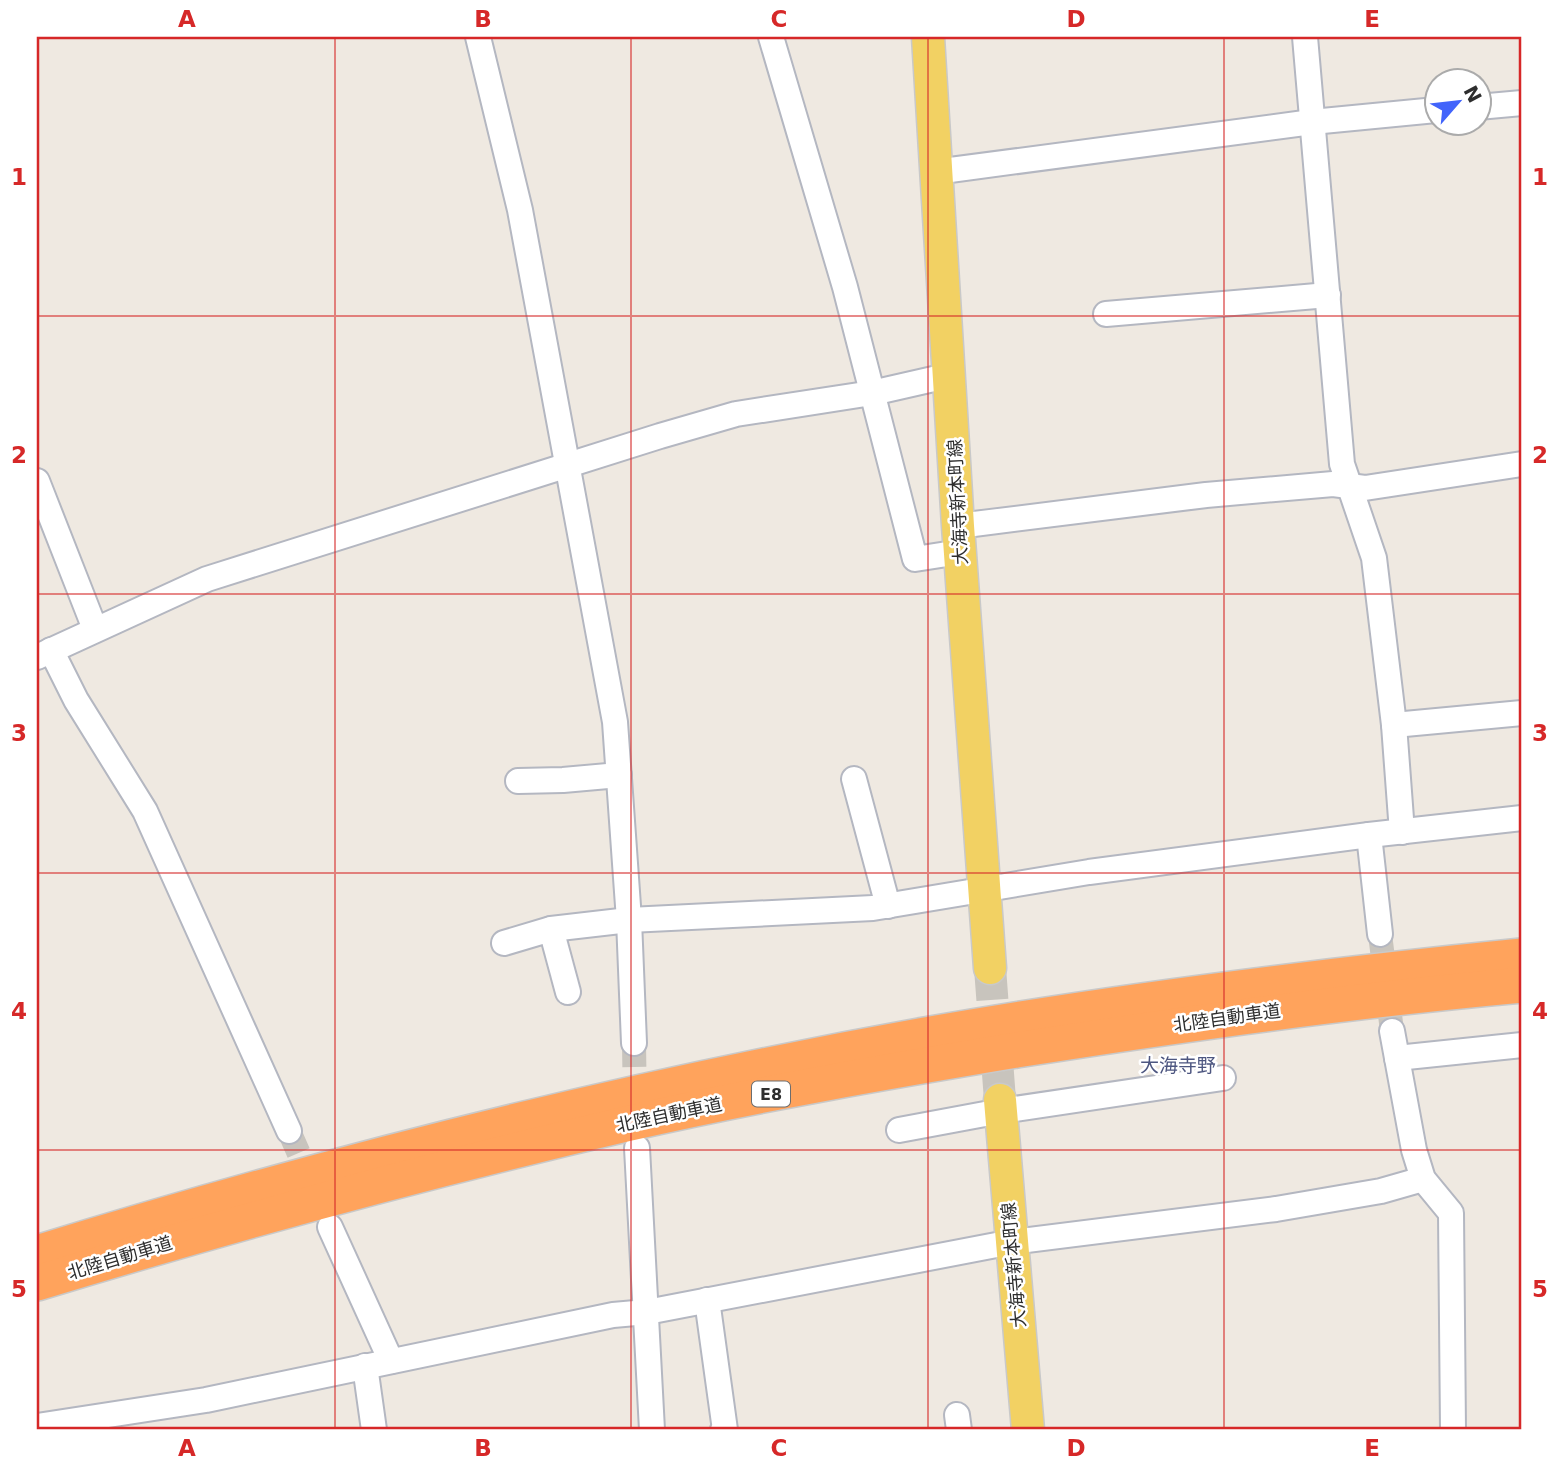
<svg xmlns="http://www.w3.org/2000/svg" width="1559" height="1467" font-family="'DejaVu Sans','Noto Sans JP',sans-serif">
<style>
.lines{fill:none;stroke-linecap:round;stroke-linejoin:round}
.minor-tunnel{stroke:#c8c4bd;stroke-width:24;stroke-dasharray:24 12;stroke-linecap:butt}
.major-tunnel{stroke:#c8c4bd;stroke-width:32;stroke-dasharray:32 16;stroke-linecap:butt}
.minor-casing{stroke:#b4b7c1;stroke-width:28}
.major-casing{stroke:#c9c9c9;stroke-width:35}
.highway-casing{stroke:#c9c9c9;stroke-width:38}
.minor{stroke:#fff;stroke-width:24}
.major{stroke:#f2d163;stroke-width:32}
.highway{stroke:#ffa35c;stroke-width:35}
.grid{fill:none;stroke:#d62828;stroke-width:2;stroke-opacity:0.55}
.labels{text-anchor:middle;stroke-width:5;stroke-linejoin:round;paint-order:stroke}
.shield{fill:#fff;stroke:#6d6d6d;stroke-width:2}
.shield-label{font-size:16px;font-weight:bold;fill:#2e2e2e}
.street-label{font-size:18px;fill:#2e2e2e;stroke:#fff}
.neighbourhood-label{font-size:19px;fill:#4d5680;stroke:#fff}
.neatline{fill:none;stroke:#d62828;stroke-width:2.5}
.grid-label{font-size:23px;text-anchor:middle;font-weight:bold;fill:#d62828}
</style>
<rect width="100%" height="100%" fill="#efe9e1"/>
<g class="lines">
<g class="minor-tunnel">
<polyline points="1380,934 1392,1031"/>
<polyline points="634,1043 635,1108"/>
<polyline points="289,1131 314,1188"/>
</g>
<polyline class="major-tunnel" points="990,968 1000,1100"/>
<defs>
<g id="minor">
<polyline points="478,37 520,210 615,722 629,920 634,1043"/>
<polyline points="771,37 845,287 915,559 960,552"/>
<polyline points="1305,37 1342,464 1374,558 1394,725 1402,832"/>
<polyline points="1478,107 1522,103"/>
<polyline points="935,172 1312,122 1436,110"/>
<polyline points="1106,314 1328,295"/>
<polyline points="37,481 95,629"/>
<polyline points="958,526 1206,495 1333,484 1365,488 1522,464"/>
<polyline points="51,650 76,700 145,811 289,1131"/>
<polyline points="37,657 207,579 660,436 736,414 872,393 951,375"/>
<polyline points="1394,725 1522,713"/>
<polyline points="854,779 888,906"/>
<polyline points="518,781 563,780 619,775"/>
<polyline points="1369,835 1380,934"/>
<polyline points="551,929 568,992"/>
<polyline points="504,943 551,929 629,920 873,908 1089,872 1369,835 1522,818"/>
<polyline points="1392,1031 1414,1150 1423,1179 1451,1213 1453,1430"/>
<polyline points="1397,1058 1522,1045"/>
<polyline points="899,1130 1001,1111 1223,1078"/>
<polyline points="637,1148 652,1430"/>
<polyline points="330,1227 391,1361"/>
<polyline points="707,1300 725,1430 723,1430"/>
<polyline points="365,1366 374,1430"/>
<polyline points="957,1415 959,1430"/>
<polyline points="37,1426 206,1400 613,1315 647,1312 1012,1242 1276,1209 1381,1191 1423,1179"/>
</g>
<g id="major">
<polyline points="928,37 958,526 990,968"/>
<polyline points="1000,1100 1028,1430"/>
</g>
<g id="highway">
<path d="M37,1253C329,1163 624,1089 925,1035C1123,1000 1322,976 1522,956"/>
<path d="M37,1283C231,1224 428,1170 626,1124C757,1094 890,1071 1023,1049C1189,1023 1355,1000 1522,985"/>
</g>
</defs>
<use href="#minor" class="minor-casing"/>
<use href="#major" class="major-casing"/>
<use href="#highway" class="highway-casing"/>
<use href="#minor" class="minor"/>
<use href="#major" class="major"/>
<use href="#highway" class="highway"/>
</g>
<path class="grid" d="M335,37V1430M631,37V1430M928,37V1430M1224,37V1430M37,316H1522M37,594H1522M37,873H1522M37,1150H1522"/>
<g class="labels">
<rect class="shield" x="752" y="1081.5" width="38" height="25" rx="5"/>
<g class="shield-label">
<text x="771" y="1100">E8</text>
</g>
<g class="street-label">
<text transform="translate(958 502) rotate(-93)" y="6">大海寺新本町線</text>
<text transform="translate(1227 1018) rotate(-8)" y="6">北陸自動車道</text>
<text transform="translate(669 1115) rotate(-12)" y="6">北陸自動車道</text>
<text transform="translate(120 1258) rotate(-17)" y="6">北陸自動車道</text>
<text transform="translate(1014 1265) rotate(-95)" y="6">大海寺新本町線</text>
</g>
<g class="neighbourhood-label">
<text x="1178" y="1072">大海寺野</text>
</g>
</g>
<rect width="1559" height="1467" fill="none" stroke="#ffffff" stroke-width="77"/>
<g transform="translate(1458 102) rotate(62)"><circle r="33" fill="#ffffff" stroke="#ababab" stroke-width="2"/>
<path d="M0-5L12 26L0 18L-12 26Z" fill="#4264fb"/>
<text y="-10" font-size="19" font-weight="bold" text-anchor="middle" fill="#2e2e2e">N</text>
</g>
<rect x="38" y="38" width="1482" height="1390" class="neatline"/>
<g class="grid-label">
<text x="187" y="27">A</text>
<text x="483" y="27">B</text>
<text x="779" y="27">C</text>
<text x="1076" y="27">D</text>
<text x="1372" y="27">E</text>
<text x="19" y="185">1</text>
<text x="1540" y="185">1</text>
<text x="19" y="463">2</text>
<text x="1540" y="463">2</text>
<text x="19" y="741">3</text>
<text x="1540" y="741">3</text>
<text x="19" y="1019">4</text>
<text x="1540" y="1019">4</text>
<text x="19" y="1297">5</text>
<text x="1540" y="1297">5</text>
<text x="187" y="1456">A</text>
<text x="483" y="1456">B</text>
<text x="779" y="1456">C</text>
<text x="1076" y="1456">D</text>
<text x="1372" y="1456">E</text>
</g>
</svg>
